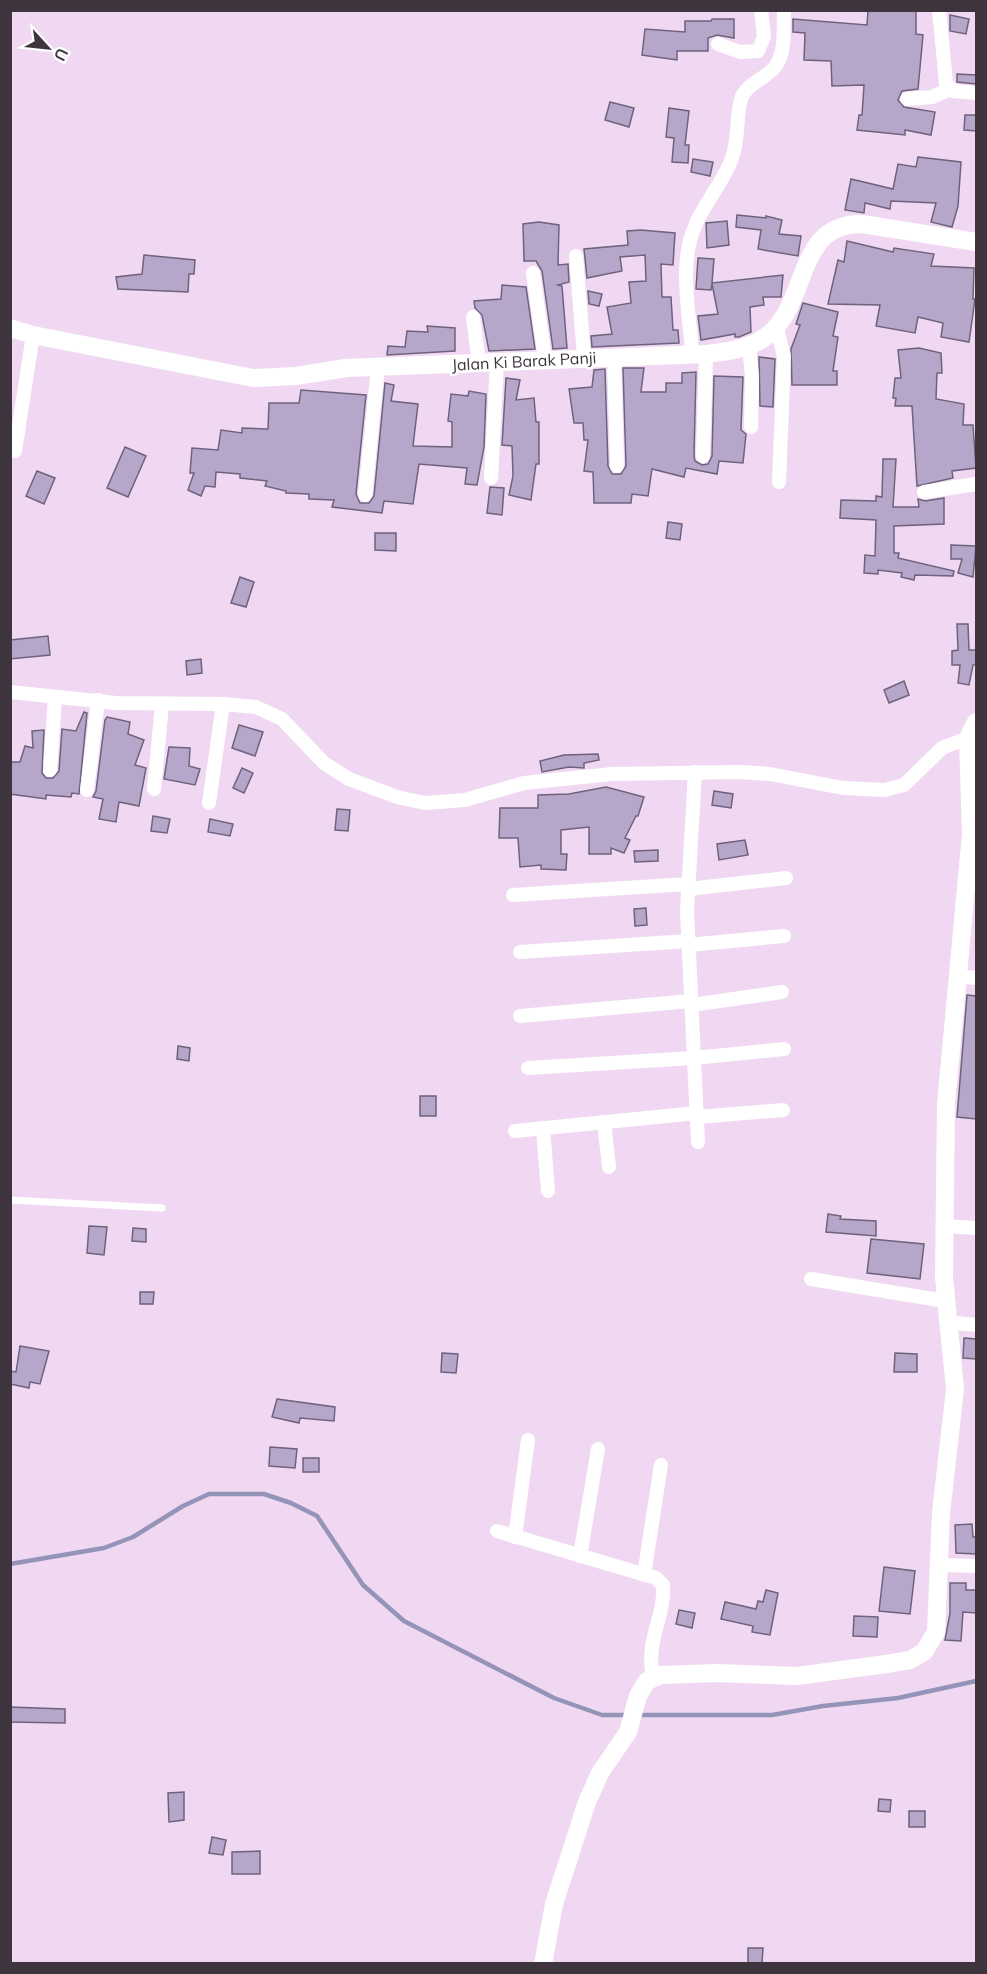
<svg xmlns="http://www.w3.org/2000/svg" width="987" height="1974" font-family="Mulish,sans-serif">
<style>
.lines{fill:none;stroke-linecap:round;stroke-linejoin:round}
.stream{stroke:#9494b8;stroke-width:4.5}
.building{fill:#b6a6ca;stroke:#6e627d;stroke-width:1.5}
.lane{stroke:#fff;stroke-width:7}
.street{stroke:#fff;stroke-width:14}
.secondary{stroke:#fff;stroke-width:18}
.labels{text-anchor:middle;stroke-width:5;stroke-linejoin:round;paint-order:stroke}
.street-label{font-size:16px;fill:#3e343e;stroke:#fff}
</style>
<rect width="100%" height="100%" fill="#f1d8f2"/>
<g class="lines">
<g class="stream">
<polyline points="10,1564 104,1548 133,1537 183,1506 209,1494 264,1494 291,1503 317,1516 363,1585 404,1621 554,1698 602,1715 628,1715"/>
<polyline points="636,1715 772,1715 823,1706 898,1698 976,1681"/>
</g>
</g>
<g class="building">
<polygon points="868,10 916,10 916,34 923,35 918,89 902,91 898,100 904,107 935,112 931,135 905,130 905,135 857,130 859,115 862,115 864,85 832,86 831,61 804,60 805,33 793,32 793,19 867,25"/>
<polygon points="950,15 969,19 966,34 950,31"/>
<polygon points="712,19 734,19 734,38 717,35 708,38 708,51 677,51 677,60 642,55 645,29 685,32 685,21 711,21"/>
<polygon points="957,74 976,75 976,84 957,82"/>
<polygon points="610,102 634,108 629,127 605,120"/>
<polygon points="669,108 689,111 685,145 689,145 688,163 672,162 674,138 666,137"/>
<polygon points="965,115 976,115 976,131 964,130"/>
<polygon points="918,157 961,162 958,206 952,227 931,222 936,203 891,201 890,209 865,203 864,213 845,210 851,179 893,189 898,164 916,167"/>
<polygon points="693,159 713,162 710,176 691,172"/>
<polygon points="737,215 766,218 766,216 782,220 779,234 801,236 798,256 758,249 761,230 736,227"/>
<polygon points="727,221 729,245 707,248 706,223"/>
<polygon points="539,222 559,225 558,265 568,264 569,282 558,285 562,286 567,348 553,349 542,271 536,261 524,261 523,224"/>
<polygon points="641,230 675,233 673,265 661,264 662,297 671,297 673,330 678,330 679,343 592,347 591,336 612,334 607,307 631,303 629,282 646,281 645,255 620,257 622,271 587,278 584,249 628,245 627,231"/>
<polygon points="847,241 893,252 894,248 934,254 931,266 974,268 973,299 975,299 969,342 941,337 943,323 918,317 915,333 876,326 880,305 828,304 838,260 844,262"/>
<polygon points="144,255 195,260 194,274 189,274 188,292 118,289 116,277 142,274"/>
<polygon points="698,258 714,259 712,283 783,275 781,297 763,297 764,305 750,307 751,332 739,337 735,337 735,334 701,340 698,316 718,314 712,284 711,290 696,289"/>
<polygon points="502,285 526,287 535,349 489,351 482,315 475,308 474,301 501,299"/>
<polygon points="588,291 602,294 599,306 589,304"/>
<polygon points="803,303 838,312 833,336 838,337 833,371 837,371 837,385 792,385 791,349 800,325 796,324"/>
<polygon points="427,326 455,328 455,351 387,355 388,346 405,347 407,331 428,332"/>
<polygon points="919,348 941,353 942,373 937,373 936,399 964,404 963,425 973,425 976,468 952,471 953,478 917,486 912,406 895,406 896,398 893,398 895,378 901,378 898,350"/>
<polygon points="759,357 775,359 773,407 760,406"/>
<polygon points="623,368 644,368 641,392 666,392 666,383 682,383 682,373 696,372 694,456 695,461 702,465 708,464 712,456 714,376 743,377 741,430 746,434 743,463 719,461 717,474 686,468 684,477 652,469 648,496 632,494 631,503 594,503 593,472 584,471 588,440 584,440 583,423 574,423 569,389 592,387 594,370 605,369 608,466 612,474 621,474 626,466"/>
<polygon points="506,378 520,380 516,400 534,398 536,422 539,422 539,464 536,464 531,500 509,495 513,476 512,446 502,445"/>
<polygon points="385,383 394,385 391,401 418,404 413,446 452,447 452,422 448,421 451,394 468,396 469,391 486,394 484,447 477,485 465,484 467,468 419,464 413,504 384,501 382,513 332,507 334,500 309,499 309,494 286,493 286,491 265,486 267,481 240,478 240,474 216,472 215,487 205,486 201,496 188,490 194,473 190,473 192,448 218,450 221,430 242,433 242,428 268,429 269,403 299,403 301,390 366,395 356,494 360,503 369,503 374,496"/>
<polygon points="125,447 146,456 128,497 107,488"/>
<polygon points="883,459 896,459 893,507 919,507 918,499 925,501 944,498 944,524 894,526 894,553 899,553 898,558 954,571 953,576 915,575 914,580 901,577 902,573 878,570 878,574 864,573 865,555 875,556 876,520 840,518 841,500 876,501 876,496 882,497"/>
<polygon points="37,471 55,478 44,504 26,496"/>
<polygon points="490,487 504,488 502,515 487,513"/>
<polygon points="668,522 682,524 680,540 666,538"/>
<polygon points="375,533 396,533 396,551 375,550"/>
<polygon points="951,545 976,546 973,577 958,573 962,559 951,559"/>
<polygon points="240,577 254,582 246,607 231,603"/>
<polygon points="957,624 968,624 969,650 976,650 976,664 973,665 969,685 958,683 960,665 952,665 952,651 958,650"/>
<polygon points="48,636 50,655 10,659 10,640"/>
<polygon points="201,659 202,673 187,675 186,661"/>
<polygon points="904,681 909,695 889,703 884,690"/>
<polygon points="84,712 87,713 79,794 72,793 71,797 46,795 46,799 10,794 10,762 20,762 25,746 33,748 32,731 44,730 42,773 46,778 53,778 59,771 62,729 76,731"/>
<polygon points="107,717 130,722 128,734 144,740 135,765 146,768 139,806 119,802 116,822 99,819 103,799 93,797 96,791 105,720"/>
<polygon points="239,725 263,732 255,756 232,748"/>
<polygon points="169,747 190,748 189,766 200,769 195,785 164,779"/>
<polygon points="598,754 599,760 584,763 584,768 569,767 542,772 540,761 564,755"/>
<polygon points="242,768 253,773 244,793 233,788"/>
<polygon points="606,787 644,797 638,816 636,816 625,838 630,840 624,853 611,848 611,854 589,854 589,827 561,830 561,854 567,854 566,870 541,869 541,865 520,867 518,838 499,838 500,808 538,808 538,795 569,794"/>
<polygon points="714,791 733,794 731,808 712,805"/>
<polygon points="337,809 350,810 348,831 335,830"/>
<polygon points="153,816 170,819 167,833 151,831"/>
<polygon points="210,819 233,824 230,836 208,832"/>
<polygon points="745,840 748,855 719,860 717,844"/>
<polygon points="658,850 658,861 635,862 634,851"/>
<polygon points="646,908 647,925 635,926 634,909"/>
<polygon points="967,995 976,996 976,1119 957,1117"/>
<polygon points="178,1046 190,1048 189,1061 177,1059"/>
<rect x="420" y="1096" width="16" height="20"/>
<polygon points="828,1214 841,1216 840,1219 876,1221 876,1236 826,1232"/>
<polygon points="89,1226 107,1227 104,1255 87,1253"/>
<polygon points="133,1228 146,1229 146,1242 132,1241"/>
<polygon points="871,1239 924,1244 920,1279 867,1273"/>
<polygon points="140,1292 154,1292 153,1304 140,1304"/>
<polygon points="964,1338 976,1339 976,1359 963,1358"/>
<polygon points="20,1346 49,1351 40,1384 30,1382 29,1388 10,1384 10,1371 16,1372"/>
<polygon points="442,1353 458,1354 456,1373 441,1372"/>
<polygon points="895,1353 917,1354 917,1372 894,1372"/>
<polygon points="277,1399 335,1407 334,1421 300,1418 299,1423 272,1417"/>
<polygon points="270,1447 297,1449 295,1468 269,1466"/>
<rect x="303" y="1458" width="16" height="14"/>
<polygon points="972,1524 973,1537 976,1537 976,1554 956,1553 955,1525"/>
<polygon points="884,1567 915,1571 910,1614 879,1611"/>
<polygon points="950,1583 966,1583 966,1590 976,1590 976,1613 963,1612 961,1641 945,1640 950,1613"/>
<polygon points="766,1590 778,1593 770,1635 752,1632 753,1626 721,1619 725,1602 756,1609 758,1601 763,1602"/>
<polygon points="679,1610 695,1613 692,1628 676,1624"/>
<polygon points="854,1616 878,1617 877,1637 853,1636"/>
<polygon points="10,1707 65,1709 65,1723 10,1722"/>
<polygon points="184,1792 184,1820 169,1822 168,1793"/>
<polygon points="879,1799 891,1800 890,1812 878,1811"/>
<rect x="909" y="1811" width="16" height="16"/>
<polygon points="212,1837 226,1840 223,1855 209,1853"/>
<polygon points="260,1851 260,1874 232,1874 232,1852"/>
<polygon points="748,1948 763,1948 762,1964 748,1964"/>
</g>
<g class="lines">
<polyline class="lane" points="10,1200 162,1208"/>
<g class="street">
<polyline points="939,10 946,83 953,91 976,93"/>
<polyline points="718,44 740,52 758,51 764,37 761,10"/>
<polyline points="907,99 932,97 950,89"/>
<polyline points="576,256 584,357"/>
<polyline points="533,273 545,359"/>
<polyline points="473,317 479,363"/>
<polyline points="776,326 784,356 779,482"/>
<polyline points="749,345 752,377 751,427"/>
<path d="M692,354C690,314 678,264 695,226C705,202 723,183 732,158C739,138 736,117 741,99C747,82 768,79 777,64C786,49 783,28 784,10"/>
<polyline points="614,356 617,466"/>
<polyline points="15,451 33,335"/>
<polyline points="703,456 706,354"/>
<polyline points="491,478 497,362"/>
<polyline points="924,492 976,484"/>
<polyline points="365,495 378,367"/>
<polyline points="10,692 116,703 223,704 256,707 282,719 324,763 349,779 397,797 425,803 465,800 524,783 612,774 739,772 770,774 843,788 885,790 904,785 942,748 968,738"/>
<polyline points="50,770 55,697"/>
<polyline points="695,772 687,911 698,1142"/>
<polyline points="154,789 162,705"/>
<polyline points="87,790 98,700"/>
<polyline points="209,803 223,704"/>
<polyline points="688,889 786,878"/>
<polyline points="513,895 688,884"/>
<polyline points="688,945 784,936"/>
<polyline points="520,952 688,941"/>
<polyline points="957,976 976,978"/>
<polyline points="691,1005 782,992"/>
<polyline points="520,1016 691,1001"/>
<polyline points="528,1068 694,1058 784,1049"/>
<polyline points="697,1117 783,1110"/>
<polyline points="604,1122 609,1167"/>
<polyline points="543,1128 548,1191"/>
<polyline points="515,1131 697,1113"/>
<polyline points="945,1226 976,1228"/>
<polyline points="811,1279 945,1301"/>
<polyline points="946,1322 976,1325"/>
<path d="M497,1531L656,1578L663,1585C665,1620 645,1638 653,1678"/>
<polyline points="515,1537 528,1440"/>
<polyline points="580,1556 598,1449"/>
<polyline points="940,1565 976,1566"/>
<polyline points="644,1575 661,1465"/>
</g>
<g class="secondary">
<path d="M10,328L33,335L253,378L296,376L346,368L706,354C725,352 748,349 764,338C811,306 793,223 862,224L976,242"/>
<polyline points="543,1964 554,1904 587,1802 600,1773 628,1732 638,1696 647,1681 661,1675 717,1673 797,1676 886,1664 910,1660 924,1652 936,1632 941,1513 955,1389 944,1277 946,1104 971,834 968,738 976,722"/>
</g>
</g>
<g class="labels">
<g class="street-label">
<text transform="translate(524 361) rotate(-3)" y="6">Jalan Ki Barak Panji</text>
</g>
</g>
<rect width="987" height="1974" fill="none" stroke="#3e343e" stroke-width="24"/>
<g transform="translate(48 48) rotate(117)" stroke="#ffffff" stroke-width="4.5" paint-order="stroke">
<path d="M0-4.5L10 22L0 15L-10 22Z" fill="#3e343e"/>
<text y="-9" font-size="16" font-weight="bold" text-anchor="middle" fill="#3e343e">U</text>
</g>
</svg>
